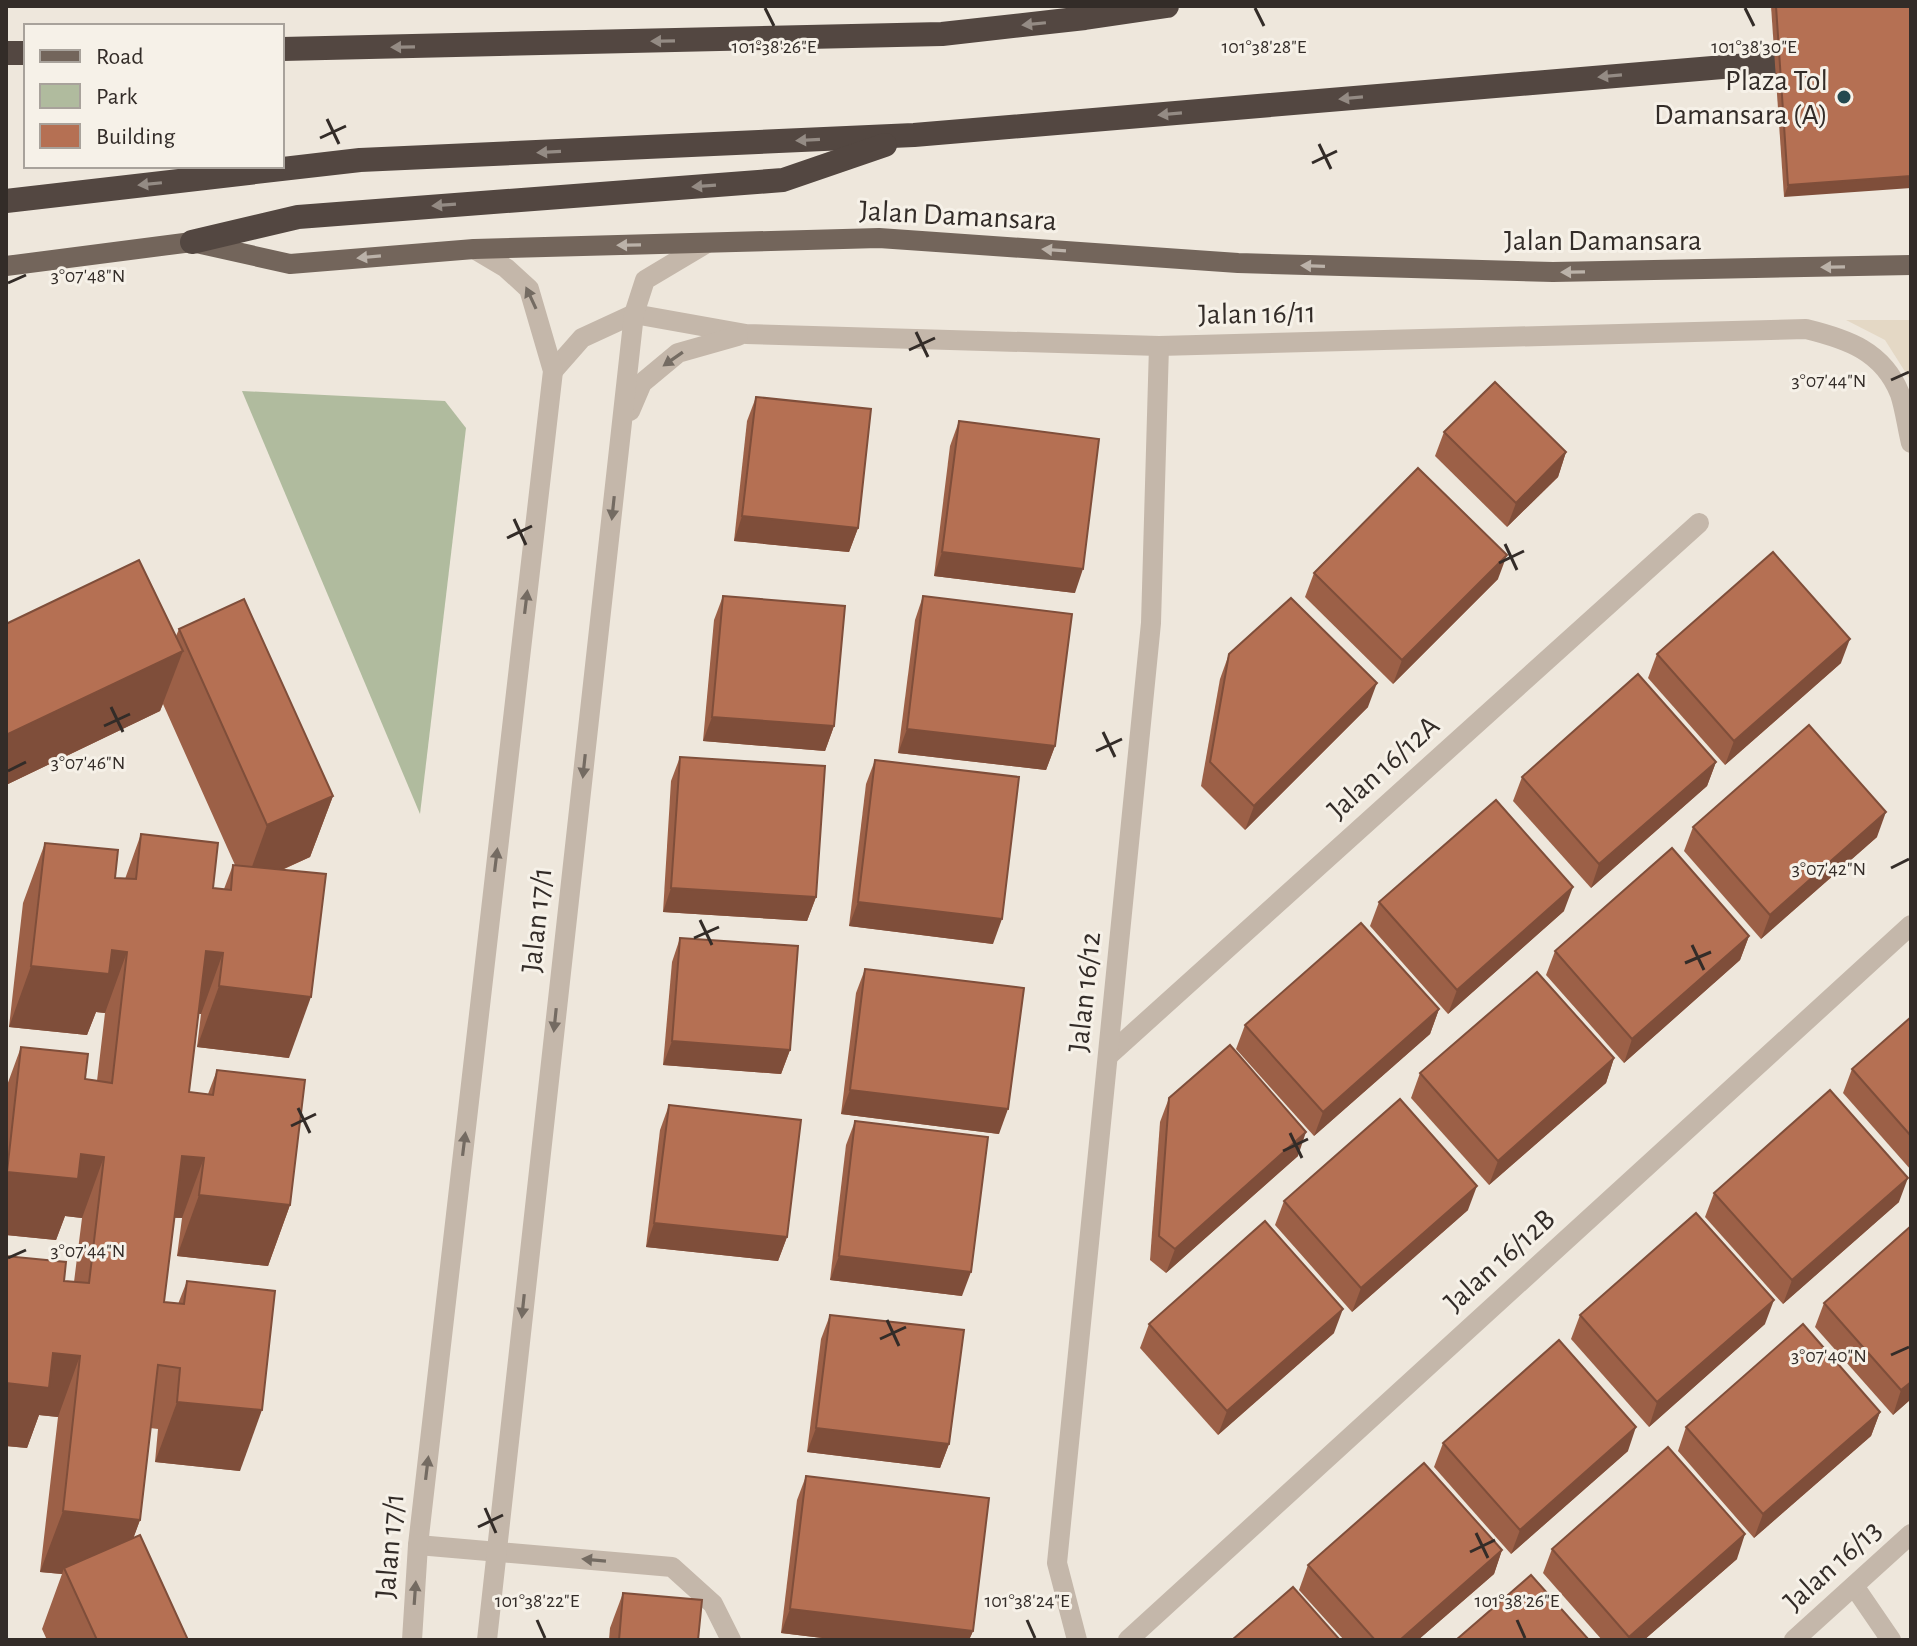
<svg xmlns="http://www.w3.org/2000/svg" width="1917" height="1646" font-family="'Alegreya Sans',sans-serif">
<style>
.green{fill:#b0bb9e}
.plaza{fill:#e4d8c5}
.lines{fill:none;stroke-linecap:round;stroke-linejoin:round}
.minor{stroke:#c4b7aa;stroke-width:20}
.major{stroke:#73655b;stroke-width:20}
.highway{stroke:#534741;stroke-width:24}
.wall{fill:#9c6047}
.shaded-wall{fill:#7f4e3a}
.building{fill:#b57053;stroke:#7f4e3a;stroke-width:2}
.oneway{fill:#948b84}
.oneway2{fill:#bbb2a9}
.oneway3{fill:#746b62}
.ticks{fill:none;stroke:#332c28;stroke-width:3}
.poi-dot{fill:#24494f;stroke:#f6f1e8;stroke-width:3}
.labels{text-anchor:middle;stroke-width:6;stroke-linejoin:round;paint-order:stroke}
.poi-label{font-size:30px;fill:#332c28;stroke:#f6f1e8;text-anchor:end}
.street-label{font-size:30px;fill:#332c28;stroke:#f6f1e8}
.ticks-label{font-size:20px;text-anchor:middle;fill:#332c28;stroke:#f6f1e8;stroke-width:6;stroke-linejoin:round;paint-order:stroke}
</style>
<rect width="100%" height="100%" fill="#eee7dc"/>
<polygon class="green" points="242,391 445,401 466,428 420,814"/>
<polygon class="plaza" points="1846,320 1911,320 1911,381 1885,340"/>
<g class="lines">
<g class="minor">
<path d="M634,314L746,334L1159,346L1806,329C1847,339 1883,351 1900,394C1905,409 1907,427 1911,443"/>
<polyline points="553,371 582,338 634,314"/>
<polyline points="630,411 642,383 678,353 738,336"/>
<polyline points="1108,1056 1699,523"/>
<polyline points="418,1545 672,1567 713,1604 731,1640"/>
<polyline points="1854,1586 1891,1640"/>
<polyline points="412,1640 418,1545 553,371 529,289 506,268 474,249"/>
<polyline points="487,1640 634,314 645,280 707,243"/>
<polyline points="1077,1640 1057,1563 1151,623 1159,346"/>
<polyline points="1128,1640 1911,925"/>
<polyline points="1794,1640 1911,1534"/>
</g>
<polyline class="major" points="6,266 192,242 290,264 474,249 879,238 1238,263 1553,272 1911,265"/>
<g class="highway">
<polyline points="282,49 942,34 1085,18 1167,6"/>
<polyline points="6,53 26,53"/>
<polyline points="6,201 360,160 914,135 1806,60"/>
<polyline points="192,242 298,217 783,180 885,145"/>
</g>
</g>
<g class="wall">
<polygon points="1771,6 1911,6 1784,197"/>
<polygon points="756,397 858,528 849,552 734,541 747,421"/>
<polygon points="959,421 1075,593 934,576 950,446"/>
<polygon points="1444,432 1566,452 1558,477 1507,527 1435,456"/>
<polygon points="1314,573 1498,579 1393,684 1305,597"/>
<polygon points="723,596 834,726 825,751 703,741 714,620"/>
<polygon points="923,596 1055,746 1046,770 898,753 915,620"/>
<polygon points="6,624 176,636 179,629 333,796 310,857 282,870 289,1058 197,1047 201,1014 198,1013 189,1092 208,1094 217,1070 290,1205 268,1266 177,1256 182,1218 174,1218 164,1302 178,1304 187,1281 240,1471 155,1462 158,1429 150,1428 140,1520 133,1538 188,1640 47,1640 42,1629 62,1574 40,1572 58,1417 39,1415 27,1448 6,1446 6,1256 64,1281 74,1282 82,1218 65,1216 56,1240 6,1235 6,1088 21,1047 85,1079 97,1081 105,1013 96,1012 87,1035 9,1027 23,903 45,843 115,878 125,879 141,834 213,888 224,889 233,865 235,865 163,704 160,711 6,785"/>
<polygon points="1229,654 1368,707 1245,830 1201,786 1220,679"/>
<polygon points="1657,654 1841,663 1725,765 1648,678"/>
<polygon points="680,757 816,897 807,921 663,912 671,781"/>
<polygon points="875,760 993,944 849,926 866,784"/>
<polygon points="1716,762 1707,786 1591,888 1513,801 1522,777"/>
<polygon points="1693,827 1877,837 1761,939 1684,851"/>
<polygon points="1379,902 1564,911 1448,1014 1370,926"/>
<polygon points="1749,936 1740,960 1624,1063 1546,975 1555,951"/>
<polygon points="680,938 790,1050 781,1074 663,1065 672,962"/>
<polygon points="865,969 999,1134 841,1114 856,993"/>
<polygon points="1439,1009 1430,1034 1314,1136 1236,1049 1245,1025"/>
<polygon points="1911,1017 1911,1170 1843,1093 1852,1069"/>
<polygon points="1614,1058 1606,1083 1489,1185 1411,1098 1420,1073"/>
<polygon points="1169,1098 1298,1156 1166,1273 1150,1260 1160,1122"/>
<polygon points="669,1105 787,1237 778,1261 646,1247 660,1130"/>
<polygon points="855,1121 962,1296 830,1280 846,1145"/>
<polygon points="1714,1193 1899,1202 1783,1304 1705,1217"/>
<polygon points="1284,1201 1468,1210 1352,1312 1275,1225"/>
<polygon points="1911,1226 1911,1399 1893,1415 1815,1327 1824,1303"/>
<polygon points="830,1315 949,1444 940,1468 807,1452 821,1339"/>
<polygon points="1580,1315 1765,1324 1649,1427 1571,1339"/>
<polygon points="1149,1324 1334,1333 1218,1435 1140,1348"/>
<polygon points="1880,1412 1871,1436 1754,1538 1678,1451 1686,1427"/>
<polygon points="1443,1443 1628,1451 1511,1554 1434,1467"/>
<polygon points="806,1476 973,1631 969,1640 839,1640 781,1633 797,1500"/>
<polygon points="1552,1549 1737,1559 1644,1640 1602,1640 1543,1573"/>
<polygon points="1502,1550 1494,1574 1418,1640 1344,1640 1299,1590 1308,1565"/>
<polygon points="623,1593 698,1640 609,1640 610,1628"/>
</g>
<g class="shaded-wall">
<polygon points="1911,176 1911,188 1784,197 1788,185"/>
<polygon points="1566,452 1558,477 1507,527 1516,503"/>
<polygon points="742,516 858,528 849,552 734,541"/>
<polygon points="942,552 1083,569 1075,593 934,576"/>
<polygon points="1507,555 1498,579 1393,684 1402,660"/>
<polygon points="1850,639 1841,663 1725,765 1734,741"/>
<polygon points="183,651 160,711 6,785 6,735"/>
<polygon points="1377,683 1368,707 1245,830 1254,806"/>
<polygon points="712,717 834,726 825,751 703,741"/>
<polygon points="907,729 1055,746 1046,770 898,753"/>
<polygon points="1716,762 1707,786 1591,888 1599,864"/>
<polygon points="333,796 310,857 245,886 267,825"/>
<polygon points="1886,812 1877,837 1761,939 1770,915"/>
<polygon points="1573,887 1564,911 1448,1014 1457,990"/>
<polygon points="671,888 816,897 807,921 663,912"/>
<polygon points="858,902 1002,919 993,944 849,926"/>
<polygon points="1749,936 1740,960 1624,1063 1632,1039"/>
<polygon points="112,950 127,952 105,1013 96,1012 87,1035 9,1027 31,966"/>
<polygon points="206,951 223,953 201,1014 183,1012"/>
<polygon points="219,986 311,997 289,1058 197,1047"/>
<polygon points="1439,1009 1430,1034 1314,1136 1323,1112"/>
<polygon points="672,1041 790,1050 781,1074 663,1065"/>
<polygon points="1614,1058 1606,1083 1489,1185 1498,1161"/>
<polygon points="850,1090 1008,1109 999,1134 841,1114"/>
<polygon points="1306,1132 1298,1156 1166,1273 1175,1249"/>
<polygon points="81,1154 104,1157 82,1218 65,1216 56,1240 6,1235 7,1172"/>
<polygon points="182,1156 204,1158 182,1218 160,1216"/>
<polygon points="1908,1178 1899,1202 1783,1304 1792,1280"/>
<polygon points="1477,1186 1468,1210 1352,1312 1361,1288"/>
<polygon points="199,1195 290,1205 268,1266 177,1256"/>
<polygon points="654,1223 787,1237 778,1261 646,1247"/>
<polygon points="839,1256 971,1272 962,1296 830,1280"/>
<polygon points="1774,1300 1765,1324 1649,1427 1657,1402"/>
<polygon points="1343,1309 1334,1333 1218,1435 1227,1411"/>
<polygon points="53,1353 80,1356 58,1417 39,1415 27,1448 6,1446 6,1383"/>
<polygon points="1911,1382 1911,1399 1893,1415 1901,1390"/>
<polygon points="177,1402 262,1410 240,1471 155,1462"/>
<polygon points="1880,1412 1871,1436 1754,1538 1763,1514"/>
<polygon points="1636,1427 1628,1451 1511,1554 1520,1530"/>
<polygon points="816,1428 949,1444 940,1468 807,1452"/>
<polygon points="63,1511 140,1520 118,1581 64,1568 62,1574 40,1572"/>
<polygon points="1745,1534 1737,1559 1644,1640 1628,1640 1629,1637"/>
<polygon points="1502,1550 1494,1574 1418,1640 1400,1640"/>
<polygon points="790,1609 973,1631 969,1640 839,1640 781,1633"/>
</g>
<g class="building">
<polygon points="1776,6 1911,6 1911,176 1788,185"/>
<polygon points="1495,382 1566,452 1516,503 1444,432"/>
<polygon points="756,397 871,409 858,528 742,516"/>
<polygon points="959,421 1099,439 1083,569 942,552"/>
<polygon points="1418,468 1507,555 1402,660 1314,573"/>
<polygon points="1773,552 1850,639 1734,741 1657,654"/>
<polygon points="139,560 183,651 6,735 6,624"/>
<polygon points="723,596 845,606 834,726 712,717"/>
<polygon points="923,596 1072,614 1055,746 907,729"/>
<polygon points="1291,598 1377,683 1254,806 1210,762 1229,654"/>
<polygon points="244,599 333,796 267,825 179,629"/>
<polygon points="1638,674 1716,762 1599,864 1522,777"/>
<polygon points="1809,725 1886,812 1770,915 1693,827"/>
<polygon points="680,757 825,766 816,897 671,888"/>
<polygon points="875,760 1019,777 1002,919 858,902"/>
<polygon points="1496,800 1573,887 1457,990 1379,902"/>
<polygon points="141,834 218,843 213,888 231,890 233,865 326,874 311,997 219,986 223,953 206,951 189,1092 213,1095 217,1070 305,1080 290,1205 199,1195 204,1158 182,1156 164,1302 184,1304 187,1281 275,1291 262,1410 177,1402 180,1368 158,1365 140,1520 63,1511 80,1356 53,1353 49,1388 6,1383 6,1256 66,1262 64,1281 89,1283 104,1157 81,1154 78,1179 7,1172 21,1047 88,1054 85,1079 112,1083 127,952 112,950 109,974 31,966 45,843 118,850 115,878 136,879"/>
<polygon points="1672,848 1749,936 1632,1039 1555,951"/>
<polygon points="1361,923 1439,1009 1323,1112 1245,1025"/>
<polygon points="680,938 798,946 790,1050 672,1041"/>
<polygon points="865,969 1024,988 1008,1109 850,1090"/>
<polygon points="1537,972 1614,1058 1498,1161 1420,1073"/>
<polygon points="1911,1017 1911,1136 1852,1069"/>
<polygon points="1230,1045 1306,1132 1175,1249 1159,1236 1169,1098"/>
<polygon points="1830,1090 1908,1178 1792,1280 1714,1193"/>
<polygon points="1400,1099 1477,1186 1361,1288 1284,1201"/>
<polygon points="669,1105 801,1120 787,1237 654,1223"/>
<polygon points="855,1121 988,1137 971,1272 839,1256"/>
<polygon points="1696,1213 1774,1300 1657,1402 1580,1315"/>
<polygon points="1265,1221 1343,1309 1227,1411 1149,1324"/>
<polygon points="1911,1226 1911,1382 1901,1390 1824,1303"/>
<polygon points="830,1315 964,1330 949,1444 816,1428"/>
<polygon points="1803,1324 1880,1412 1763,1514 1686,1427"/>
<polygon points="1559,1340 1636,1427 1520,1530 1443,1443"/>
<polygon points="1668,1447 1745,1534 1629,1637 1552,1549"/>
<polygon points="1424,1463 1502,1550 1400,1640 1375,1640 1308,1565"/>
<polygon points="806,1476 989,1498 973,1631 790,1609"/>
<polygon points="140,1535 188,1640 97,1640 64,1568"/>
<polygon points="1531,1575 1589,1640 1456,1640"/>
<polygon points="1293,1587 1340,1640 1232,1640"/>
<polygon points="623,1593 702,1600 698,1640 619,1640"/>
</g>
<defs><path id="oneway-solid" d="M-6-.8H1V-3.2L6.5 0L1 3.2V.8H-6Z" transform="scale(2)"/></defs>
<g class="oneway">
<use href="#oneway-solid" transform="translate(1034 24) rotate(174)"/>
<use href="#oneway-solid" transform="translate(663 41) rotate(179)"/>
<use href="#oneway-solid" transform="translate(403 47) rotate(179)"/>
<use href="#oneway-solid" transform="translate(1610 76) rotate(175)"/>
<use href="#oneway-solid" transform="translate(1351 98) rotate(175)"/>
<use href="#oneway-solid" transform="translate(1170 114) rotate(175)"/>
<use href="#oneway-solid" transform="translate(808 140) rotate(177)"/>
<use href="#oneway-solid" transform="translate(549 152) rotate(177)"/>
<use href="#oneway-solid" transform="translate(150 184) rotate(174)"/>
<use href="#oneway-solid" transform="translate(704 186) rotate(176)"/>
<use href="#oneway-solid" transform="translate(444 205) rotate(176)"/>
</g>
<g class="oneway2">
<use href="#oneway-solid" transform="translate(629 245) rotate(179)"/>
<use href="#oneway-solid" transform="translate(1054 250) rotate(-176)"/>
<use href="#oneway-solid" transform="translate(369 257) rotate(175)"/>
<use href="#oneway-solid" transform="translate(1313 266) rotate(-178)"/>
<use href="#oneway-solid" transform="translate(1833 267) rotate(179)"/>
<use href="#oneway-solid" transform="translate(1573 272) rotate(179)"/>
</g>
<g class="oneway3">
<use href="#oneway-solid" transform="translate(531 298) rotate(-115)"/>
<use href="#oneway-solid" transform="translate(673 359) rotate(145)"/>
<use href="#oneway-solid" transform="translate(613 508) rotate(96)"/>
<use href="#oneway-solid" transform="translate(526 602) rotate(-83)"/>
<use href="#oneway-solid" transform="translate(584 766) rotate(96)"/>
<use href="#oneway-solid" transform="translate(496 860) rotate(-83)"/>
<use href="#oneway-solid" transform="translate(555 1020) rotate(96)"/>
<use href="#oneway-solid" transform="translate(464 1144) rotate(-83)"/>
<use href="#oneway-solid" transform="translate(523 1306) rotate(96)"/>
<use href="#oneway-solid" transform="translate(427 1468) rotate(-83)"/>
<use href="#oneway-solid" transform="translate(594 1560) rotate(-175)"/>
<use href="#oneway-solid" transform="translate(415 1593) rotate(-86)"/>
</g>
<path class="ticks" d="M765,8L774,26M1255,8L1264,26M1745,8L1754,26M327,119L339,144M320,138L346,126M1319,144L1331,169M1312,163L1337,151M8,283L26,275M916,332L928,357M909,350L935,338M1891,380L1909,372M514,519L526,545M507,538L532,526M1505,544L1517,570M1499,563L1524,551M111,707L123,732M104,726L130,714M1103,732L1115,757M1096,751L1122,739M8,771L26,762M1891,868L1909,859M700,920L712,945M694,938L719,927M1692,945L1704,970M1685,963L1711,952M298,1108L310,1133M291,1126L316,1114M1290,1133L1302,1158M1283,1151L1308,1139M8,1258L26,1250M887,1320L899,1346M880,1339L906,1327M1891,1355L1909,1347M485,1508L496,1533M478,1527L503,1515M1476,1533L1488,1558M1470,1552L1495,1540M537,1620L545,1638M1027,1620L1035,1638M1517,1620L1525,1638"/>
<circle class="poi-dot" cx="1844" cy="97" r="8"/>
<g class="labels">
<g class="poi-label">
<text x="1828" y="90">Plaza Tol<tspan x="1828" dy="34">Damansara (A)</tspan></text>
</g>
<g class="street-label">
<text transform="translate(958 215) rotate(3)" y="10">Jalan Damansara</text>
<text x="1603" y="250">Jalan Damansara</text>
<text transform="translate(1257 313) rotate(-1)" y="10">Jalan 16/11</text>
<text transform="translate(1383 767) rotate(-42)" y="10">Jalan 16/12A</text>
<text transform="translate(536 920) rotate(-84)" y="10">Jalan 17/1</text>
<text transform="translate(1084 992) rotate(-84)" y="10">Jalan 16/12</text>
<text transform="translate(1499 1260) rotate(-42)" y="10">Jalan 16/12B</text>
<text transform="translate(389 1546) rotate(-85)" y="10">Jalan 17/1</text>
<text transform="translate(1832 1565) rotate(-42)" y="10">Jalan 16/13</text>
</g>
</g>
<g class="ticks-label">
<text x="774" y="53">101°38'26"E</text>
<text x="1264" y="53">101°38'28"E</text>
<text x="1754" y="53">101°38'30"E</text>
<text x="88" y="282">3°07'48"N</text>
<text x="1829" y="387">3°07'44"N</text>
<text x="88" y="769">3°07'46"N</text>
<text x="1829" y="875">3°07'42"N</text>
<text x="88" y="1257">3°07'44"N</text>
<text x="1829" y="1362">3°07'40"N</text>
<text x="537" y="1607">101°38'22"E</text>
<text x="1027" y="1607">101°38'24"E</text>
<text x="1517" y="1607">101°38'26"E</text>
</g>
<rect width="1917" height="1646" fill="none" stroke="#332c28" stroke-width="16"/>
<rect x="24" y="24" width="260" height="144" fill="#f6f1e8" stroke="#a8a29b" stroke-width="2"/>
<rect x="40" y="50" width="40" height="12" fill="#73655b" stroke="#a8a29b" stroke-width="2"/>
<text x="96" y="64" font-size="24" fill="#332c28">Road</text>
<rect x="40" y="84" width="40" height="24" fill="#b0bb9e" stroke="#a8a29b" stroke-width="2"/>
<text x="96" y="104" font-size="24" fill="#332c28">Park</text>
<rect x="40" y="124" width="40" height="24" fill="#b57053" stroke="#a8a29b" stroke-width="2"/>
<text x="96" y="144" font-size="24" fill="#332c28">Building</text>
</svg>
